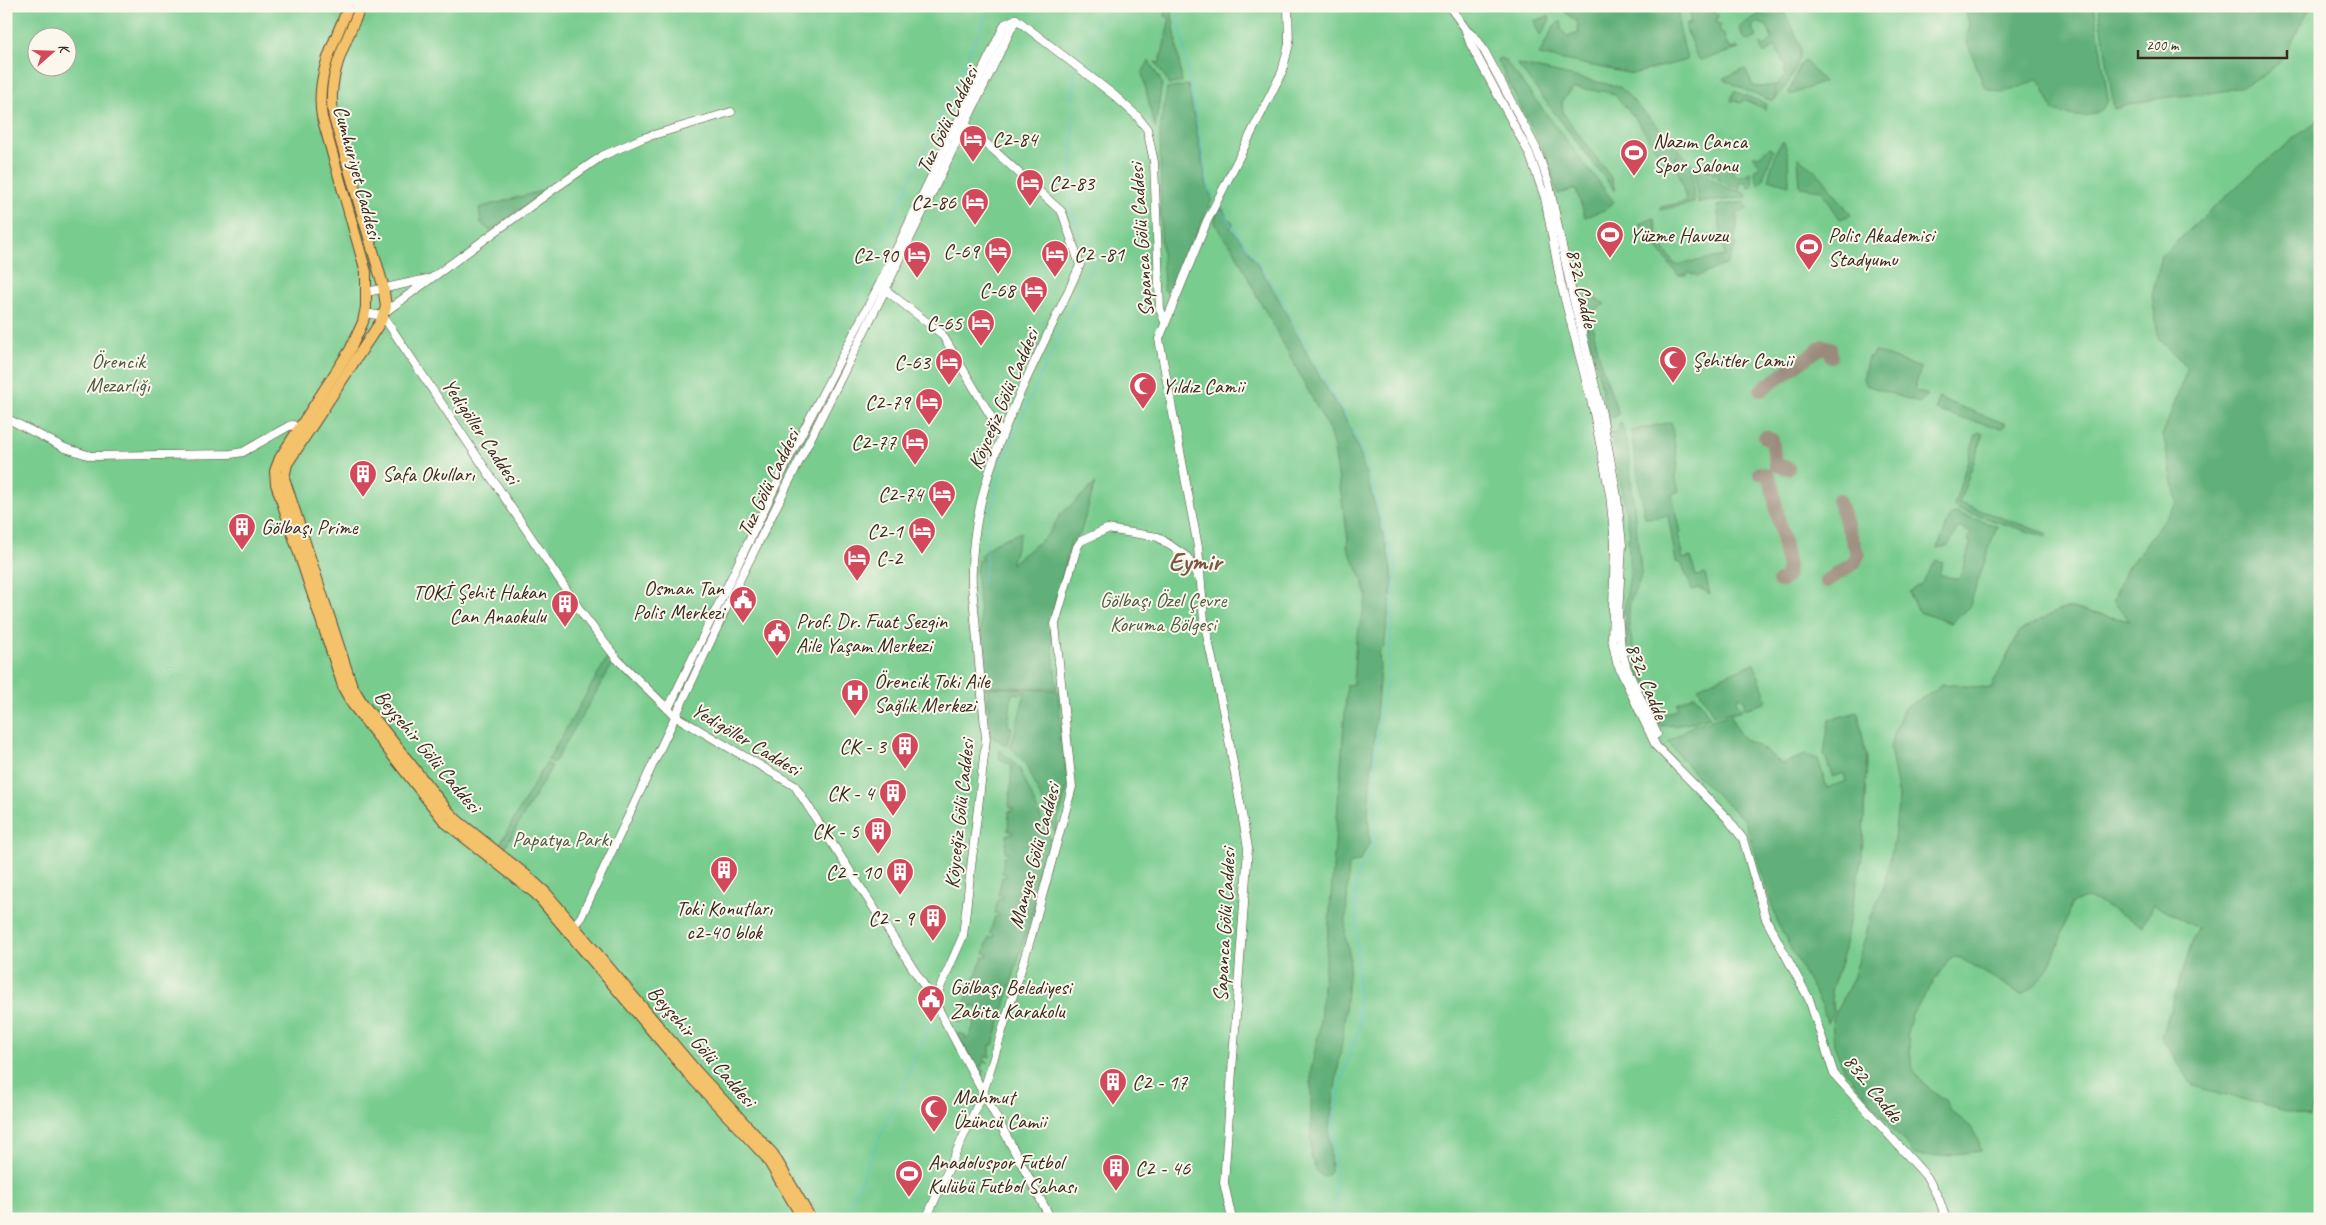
<svg xmlns="http://www.w3.org/2000/svg" width="2326" height="1225" font-family="Caveat,sans-serif">
<style>
.green{fill:#78cc8e;stroke:#5a7b56;fill-rule:evenodd}
.forest{fill:#62b079;stroke:#4e6d4c}
.lines{fill:none;stroke-linecap:round;stroke-linejoin:round}
.stream{stroke:#59c0d6;stroke-width:1}
.taxiway{stroke:#9a8a7b;stroke-width:14}
.minor-casing{stroke:#57473a;stroke-width:9}
.major-casing{stroke:#57473a;stroke-width:12}
.minor{stroke:#fff;stroke-width:8}
.major{stroke:#f3c26a;stroke-width:10}
.labels{text-anchor:middle;stroke-width:4;stroke-linejoin:round;paint-order:stroke}
.street-label{font-size:21px;fill:#3b2a1e;stroke:#fbf7ec}
.poi-label{font-size:21px;fill:#3b2a1e;stroke:#fbf7ec;text-anchor:start}
.park-label{font-size:21px;fill:#4d5b40;stroke:#fbf7ec}
.district-label{font-size:26px;font-weight:bold;fill:#7b5542;stroke:#fbf7ec}
</style>
<rect width="100%" height="100%" fill="#fbf7ec"/>
<filter id="ink" filterUnits="userSpaceOnUse"><feTurbulence type="fractalNoise" baseFrequency=".02" numOctaves="2"/><feDisplacementMap in="SourceGraphic" scale="10" xChannelSelector="R" yChannelSelector="G"/><feConvolveMatrix kernelMatrix="1 2 1 2 8 2 1 2 1" color-interpolation-filters="sRGB"/></filter>
<filter id="wash" filterUnits="userSpaceOnUse"><feTurbulence type="fractalNoise" baseFrequency=".0096" numOctaves="4" result="noise"/><feDisplacementMap in="SourceGraphic" scale="20" xChannelSelector="R" yChannelSelector="G"/><feGaussianBlur stdDeviation="1.12" result="paint"/><feColorMatrix in="noise" values="0 0 0 0 0 0 0 0 0 0 0 0 0 0 0 0 0 1.4 0 .05"/><feComposite in="paint" operator="in"/></filter>
<g filter="url(#wash)">
<rect width="100%" height="100%" fill="#f8ebd8"/>
<path class="green" d="M6,6H2320V1219H6ZM38,38H68V68H38Z"/>
<g class="forest">
<polygon points="1166,6 1171,6 1182,82 1168,85 1168,81 1155,62 1160,63 1170,18 1165,16"/>
<polygon points="1572,6 1678,6 1679,26 1687,60 1633,74 1539,55 1554,26 1559,22 1562,22 1561,28 1567,37 1579,33 1577,20 1574,20 1565,12"/>
<polygon points="1686,6 1704,6 1718,14 1716,23 1721,25 1719,29 1725,36 1724,39 1727,42 1726,45 1734,50 1736,47 1739,49 1700,60 1697,57 1686,29 1686,24 1690,24 1690,8"/>
<path d="M1772,6H1781C1787,19 1798,35 1800,49C1802,62 1784,91 1775,100L1777,84L1786,75L1784,69L1786,67L1775,46L1764,54L1760,46L1762,43L1765,46L1772,39L1767,26L1757,22L1752,27L1757,37L1749,41L1743,37L1739,27Z"/>
<path d="M1964,6H2094L2108,99C2103,121 2068,118 2053,110L2039,79C2022,85 2001,100 1984,86L1966,39L1970,26Z"/>
<path d="M2099,6H2312C2297,25 2292,51 2274,67C2246,94 2205,93 2170,97C2151,99 2132,104 2114,109Z"/>
<polygon points="1549,16 1550,20 1540,36 1534,21"/>
<polygon points="1499,58 1504,59 1614,202 1604,210 1585,217 1576,189 1558,194 1545,153 1497,60"/>
<polygon points="1149,61 1162,83 1155,129 1142,73"/>
<polygon points="1805,61 1824,82 1790,95 1789,92 1800,65"/>
<polygon points="1517,64 1620,87 1680,150 1669,165 1666,164 1635,118 1615,95 1608,92 1574,88 1562,101 1563,113 1612,179 1615,191"/>
<polygon points="1745,69 1753,86 1761,87 1775,85 1773,101 1751,93 1724,79 1726,77"/>
<polygon points="1188,85 1207,186 1212,199 1169,294 1164,290 1161,234 1160,131 1167,89"/>
<polygon points="1734,91 1766,104 1765,109 1743,99 1742,102 1738,103 1737,100 1731,101"/>
<path d="M2320,118V1082L2309,1117L2193,1086L2161,1037L2197,928L2153,904L2143,926L2094,900L2085,898L2071,904C2062,935 2052,977 2022,995L1960,958L1953,957L1948,960L1912,1014L1907,1033L1913,1069L1921,1081L1945,1100L1950,1110L1971,1127L1978,1139L1981,1151L1932,1157L1915,1155L1845,1071L1834,1045L1832,1019L1853,979L1871,917L1885,884L1894,839L1899,797L1890,748L1894,732L1904,708L1935,691L1941,684L1991,688L2020,631L2057,611L2070,608L2130,621L2113,601L2125,571L2177,503L2163,434L2188,367L2159,340L2152,296L2162,255L2255,170Z"/>
<polygon points="1782,142 1784,142 1788,154 1789,185 1768,179 1778,147"/>
<polygon points="1770,147 1774,150 1762,181 1758,185 1754,171 1760,165 1753,157 1755,155 1759,156"/>
<polygon points="1681,152 1692,164 1694,203 1661,210 1660,207 1684,202 1686,199 1679,173 1671,165"/>
<polygon points="1798,157 1824,179 1851,215 1840,219 1821,190 1800,187"/>
<polygon points="1732,163 1733,174 1738,177 1751,172 1753,187 1748,188 1746,182 1739,182 1740,188 1729,186 1718,179 1718,173 1713,175 1705,170"/>
<polygon points="1695,168 1726,188 1745,192 1747,197 1698,203"/>
<polygon points="548,189 490,231 481,223 479,208"/>
<polygon points="1745,202 1747,209 1737,214 1737,228 1734,239 1736,245 1727,264 1698,276 1688,272 1686,275 1678,275 1639,224 1654,218 1660,243 1675,265 1725,256 1717,206"/>
<path d="M1222,208L1228,219L1232,221L1233,225L1230,228L1243,242L1277,296L1312,363L1350,428L1361,457L1387,549L1393,580L1384,647L1379,652L1380,670L1368,811L1370,842L1360,861L1349,864L1345,936L1350,957L1343,1035L1329,1129L1331,1171L1328,1175L1323,1177L1317,1172L1311,1157V1070L1319,1031L1329,922L1347,685L1353,684L1356,641L1367,596L1361,576L1347,547L1348,539L1334,449L1329,430L1289,354L1256,294L1233,247C1227,244 1216,228 1215,221C1215,217 1217,213 1218,209Z"/>
<polygon points="1576,288 1605,304 1593,311 1590,315 1601,364 1619,415 1608,419 1597,366"/>
<polygon points="1874,351 1921,368 1914,390 1928,395 1919,403 1866,385 1863,379 1868,357 1871,357"/>
<polygon points="1938,398 2006,424 2002,428 1967,420 1936,410"/>
<polygon points="1671,422 1678,465 1675,475 1679,491 1672,494 1681,533 1678,534 1683,559 1691,557 1696,576 1705,574 1710,594 1699,588 1692,590 1682,564 1676,562 1668,516 1645,518 1631,431"/>
<path d="M1619,423L1622,424L1628,451L1641,571C1642,582 1632,592 1630,603C1624,638 1641,668 1655,699L1650,701L1627,647L1624,610L1630,575L1628,537L1630,534L1611,433L1619,431Z"/>
<polygon points="1980,432 1983,433 1983,436 1959,503 2048,534 2046,537 1957,509 1954,505 1976,434"/>
<polygon points="1095,484 1080,534 1071,542 1050,623 1057,689 986,686 976,570 978,560 982,561 982,558 979,557 994,543 1021,532 1011,564 1048,535 1060,515"/>
<polygon points="1956,513 1997,526 1969,607 1951,623 1917,611 1909,592 1922,583 1936,560 1943,562 1939,574 1959,580 1971,542 1968,541 1971,532 1958,527 1948,546 1938,548 1950,516"/>
<polygon points="609,655 615,660 554,763 548,760"/>
<polygon points="1754,663 1767,700 1765,703 1744,709 1745,700 1739,697 1736,702 1742,710 1717,716 1713,715 1698,687"/>
<polygon points="987,687 1024,689 1022,694 1012,693 1008,726 1012,727 1008,746 990,735"/>
<polygon points="1026,689 1058,691 1062,737 1059,737 1059,740 1063,740 1068,785 1055,832 1027,765 1011,747"/>
<polygon points="1695,695 1710,717 1679,725 1660,726 1657,718 1678,709 1677,703"/>
<path d="M1858,712L1867,760L1862,856L1842,959L1831,991L1833,1012L1827,1023L1823,1008L1778,924L1745,821L1694,773L1668,742L1695,724L1731,715C1740,742 1745,738 1766,751C1772,755 1777,760 1782,764L1805,755L1818,759L1827,788L1846,781L1844,773L1833,777L1824,754L1829,720Z"/>
<polygon points="1000,750 1020,769 1052,844 993,1045 990,1045 990,1057 986,1056 984,1061 988,1063 983,1062 981,1069 985,1071 981,1077 957,1033 966,1035 965,1038 967,1039 970,1036 979,1009 972,1006 961,1023 954,1018 964,1004 972,983 976,985 978,982 974,980 983,957 987,957 988,954 984,953 989,937 993,938 994,935 990,933 995,916 999,917 999,914 995,913 998,898 1002,899 1003,896 998,895 1002,877 1006,877 1006,874 1002,873 1004,856 1008,856 1009,853 1005,852 1007,834 1012,834 1012,831 1008,831 1009,811 1013,811 1013,808 1009,808 1012,766 999,758"/>
<polygon points="546,763 552,766 504,849 500,844"/>
</g>
<g class="lines">
<g class="stream">
<polyline points="1177,6 1208,185 1215,200"/>
<polyline points="1076,62 1087,39 1108,6"/>
<polyline points="1218,205 1281,297 1354,433 1368,467 1381,522 1396,564 1388,676 1379,720 1375,764 1376,835 1373,849 1358,873 1356,888 1359,1028 1342,1079 1335,1115 1333,1133 1337,1204 1333,1219"/>
<polyline points="856,298 991,6"/>
<polyline points="983,584 987,557 986,536 1003,461 1034,390 1093,264 1072,212 1071,195 1075,69"/>
<polyline points="844,1218 928,1029 938,1025"/>
</g>
<g class="taxiway">
<polyline points="1761,390 1823,346 1830,348 1831,356"/>
<polyline points="1765,437 1772,440 1776,465 1788,468"/>
<polyline points="1760,473 1767,475 1771,482 1788,566 1786,578 1779,581"/>
<polyline points="1826,581 1854,563 1858,555 1838,500"/>
</g>
</g>
</g>
<g filter="url(#ink)">
<g class="lines">
<defs>
<g id="minor">
<polyline points="1449,6 1465,28 1470,43 1529,153 1545,198 1561,284 1593,408 1610,495 1615,543 1612,639 1617,663 1656,746 1727,818 1743,839 1766,919 1809,999 1834,1074 1927,1177 1939,1199 1946,1219"/>
<polyline points="1016,19 1115,96 1137,116 1147,129 1154,162 1160,309 1165,322"/>
<polyline points="1466,30 1476,38 1485,52 1536,148 1549,184 1572,293 1602,414 1617,496 1622,545 1618,615 1621,648 1627,669 1657,734 1654,735"/>
<polyline points="883,288 942,334 1002,435"/>
<polyline points="367,292 427,279"/>
<polyline points="385,312 554,189 602,156 643,138 731,112"/>
<polyline points="365,313 383,316 584,616 617,659 675,716 795,786 934,1001 1051,1219"/>
<polyline points="6,418 65,448 91,456 231,454 243,452 289,426 293,425 299,429"/>
<polyline points="668,709 790,456 879,285 1005,24 1016,19"/>
<polyline points="572,928 581,917 738,583 885,290 1016,19"/>
<path d="M934,1001L963,936L986,739L972,586C967,475 1037,364 1080,265L1062,212L965,124"/>
<polyline points="926,1219 983,1093 1031,937 1072,787 1055,624 1077,547 1081,541 1107,529 1158,537 1187,557 1198,577"/>
<polyline points="1232,1219 1224,1183 1248,848 1227,729 1204,621 1198,547 1159,339 1207,221 1282,72 1289,44 1288,6"/>
</g>
<g id="major">
<path d="M349,6C334,42 315,77 322,117L366,272V307L363,322L350,350L280,458L275,471L276,484L344,689L353,705L445,822L536,894L692,1078L766,1157L803,1219"/>
<path d="M361,6C346,42 325,78 334,118L383,285L386,307L381,321L287,464L284,478L352,686L363,704L447,810L458,821L526,875L546,893L698,1073L773,1154L811,1219"/>
</g>
</defs>
<use href="#minor" class="minor-casing"/>
<use href="#major" class="major-casing"/>
<use href="#minor" class="minor"/>
<use href="#major" class="major"/>
</g>
</g>
<defs>
<symbol id="hotel-pin" viewBox="-11 -11 22 30"><path d="M0 17L-7.5 6A9.5 9.5 0 1 1 7.5 6Z" fill="#d1495b" stroke="#fbf7ec"/><path d="M-6-4.5h1.5V1H6V5H4.5V3h-9V5H-6ZM-4 0a1.8 1.8 0 1 1 3.6 0ZM.5 0V-2.5h3Q6-2.5 6 0Z" fill="#fff"/></symbol>
<symbol id="stadium-pin" viewBox="-11 -11 22 30"><path d="M0 17L-7.5 6A9.5 9.5 0 1 1 7.5 6Z" fill="#d1495b" stroke="#fbf7ec"/><path d="M0-5a6.5 5 0 1 0 0 10a6.5 5 0 1 0 0-10ZM-3.5-1.8h7v3.6h-7Z" fill="#fff"/></symbol>
<symbol id="mosque-pin" viewBox="-11 -11 22 30"><path d="M0 17L-7.5 6A9.5 9.5 0 1 1 7.5 6Z" fill="#d1495b" stroke="#fbf7ec"/><path d="M3.5-4.9A6 6 0 1 0 3.5 4.9A5 5 0 1 1 3.5-4.9Z" fill="#fff"/></symbol>
<symbol id="building-pin" viewBox="-11 -11 22 30"><path d="M0 17L-7.5 6A9.5 9.5 0 1 1 7.5 6Z" fill="#d1495b" stroke="#fbf7ec"/><path d="M-4-6H4V6H1V3H-1V6H-4ZM-2.5-4.3h1.7v1.8h-1.7ZM.8-4.3h1.7v1.8H.8ZM-2.5-1h1.7V.8h-1.7ZM.8-1h1.7V.8H.8Z" fill="#fff"/></symbol>
<symbol id="civic-pin" viewBox="-11 -11 22 30"><path d="M0 17L-7.5 6A9.5 9.5 0 1 1 7.5 6Z" fill="#d1495b" stroke="#fbf7ec"/><path d="M-.6-6.5H3V-4.5H.6V-3L4-1V1h2V6H-6V1h2V-1L-.6-3ZM-1.2 2.5V6h2.4V2.5Z" fill="#fff"/></symbol>
<symbol id="hospital-pin" viewBox="-11 -11 22 30"><path d="M0 17L-7.5 6A9.5 9.5 0 1 1 7.5 6Z" fill="#d1495b" stroke="#fbf7ec"/><path d="M-5-5h3v3.5h4V-5h3V5h-3V1.5h-4V5h-3Z" fill="#fff"/></symbol>
</defs>
<g fill-rule="evenodd">
<use href="#hotel-pin" x="957" y="123" width="32" height="43"/>
<use href="#stadium-pin" x="1618" y="137" width="32" height="43"/>
<use href="#hotel-pin" x="1014" y="167" width="32" height="43"/>
<use href="#hotel-pin" x="959" y="186" width="32" height="43"/>
<use href="#stadium-pin" x="1594" y="219" width="32" height="43"/>
<use href="#stadium-pin" x="1793" y="231" width="32" height="43"/>
<use href="#hotel-pin" x="982" y="235" width="32" height="43"/>
<use href="#hotel-pin" x="1039" y="238" width="32" height="43"/>
<use href="#hotel-pin" x="901" y="239" width="32" height="43"/>
<use href="#hotel-pin" x="1018" y="274" width="32" height="43"/>
<use href="#hotel-pin" x="965" y="307" width="32" height="43"/>
<use href="#mosque-pin" x="1657" y="344" width="32" height="43"/>
<use href="#hotel-pin" x="933" y="346" width="32" height="43"/>
<use href="#mosque-pin" x="1127" y="370" width="32" height="43"/>
<use href="#hotel-pin" x="913" y="386" width="32" height="43"/>
<use href="#hotel-pin" x="899" y="426" width="32" height="43"/>
<use href="#building-pin" x="347" y="458" width="32" height="43"/>
<use href="#hotel-pin" x="926" y="478" width="32" height="43"/>
<use href="#building-pin" x="226" y="511" width="32" height="43"/>
<use href="#hotel-pin" x="906" y="515" width="32" height="43"/>
<use href="#hotel-pin" x="841" y="542" width="32" height="43"/>
<use href="#civic-pin" x="727" y="584" width="32" height="43"/>
<use href="#building-pin" x="549" y="588" width="32" height="43"/>
<use href="#civic-pin" x="761" y="617" width="32" height="43"/>
<use href="#hospital-pin" x="839" y="677" width="32" height="43"/>
<use href="#building-pin" x="889" y="730" width="32" height="43"/>
<use href="#building-pin" x="877" y="777" width="32" height="43"/>
<use href="#building-pin" x="862" y="815" width="32" height="43"/>
<use href="#building-pin" x="708" y="854" width="32" height="43"/>
<use href="#building-pin" x="884" y="856" width="32" height="43"/>
<use href="#building-pin" x="917" y="902" width="32" height="43"/>
<use href="#civic-pin" x="915" y="983" width="32" height="43"/>
<use href="#building-pin" x="1097" y="1066" width="32" height="43"/>
<use href="#mosque-pin" x="918" y="1093" width="32" height="43"/>
<use href="#building-pin" x="1100" y="1152" width="32" height="43"/>
<use href="#stadium-pin" x="893" y="1158" width="32" height="43"/>
</g>
<g class="labels">
<g class="street-label">
<text transform="translate(947 120) rotate(-64)" y="7">Tuz Gölü Caddesi</text>
<text transform="translate(358 172) rotate(75)" y="7">Cumhuriyet Caddesi</text>
<text transform="translate(1141 240) rotate(-94)" y="7">Sapanca Gölü Caddesi</text>
<text transform="translate(1582 288) rotate(77)" y="7">832. Cadde</text>
<text transform="translate(1003 399) rotate(-67)" y="7">Köyceğiz Gölü Caddesi</text>
<text transform="translate(481 431) rotate(56)" y="7">Yedigöller Caddesi</text>
<text transform="translate(768 483) rotate(-64)" y="7">Tuz Gölü Caddesi</text>
<text transform="translate(1647 681) rotate(68)" y="7">832. Cadde</text>
<text transform="translate(746 739) rotate(31)" y="7">Yedigöller Caddesi</text>
<text transform="translate(428 751) rotate(50)" y="7">Beyşehir Gölü Caddesi</text>
<text transform="translate(959 814) rotate(-84)" y="7">Köyceğiz Gölü Caddesi</text>
<text transform="translate(1034 856) rotate(-75)" y="7">Manyas Gölü Caddesi</text>
<text transform="translate(1224 925) rotate(-87)" y="7">Sapanca Gölü Caddesi</text>
<text transform="translate(702 1046) rotate(49)" y="7">Beyşehir Gölü Caddesi</text>
<text transform="translate(1873 1088) rotate(51)" y="7">832. Cadde</text>
</g>
<g class="poi-label">
<text x="992" y="146">C2-84</text>
<text x="1653" y="148">Nazım Canca<tspan x="1653" dy="24">Spor Salonu</tspan></text>
<text x="1049" y="190">C2-83</text>
<text x="956" y="209" text-anchor="end">C2-86</text>
<text x="1629" y="242">Yüzme Havuzu</text>
<text x="1828" y="242">Polis Akademisi<tspan x="1828" dy="24">Stadyumu</tspan></text>
<text x="979" y="258" text-anchor="end">C-69</text>
<text x="1074" y="261">C2 -81</text>
<text x="898" y="262" text-anchor="end">C2-90</text>
<text x="1015" y="297" text-anchor="end">C-68</text>
<text x="962" y="330" text-anchor="end">C-65</text>
<text x="1692" y="367">Şehitler Camii</text>
<text x="930" y="369" text-anchor="end">C-63</text>
<text x="1162" y="393">Yıldız Camii</text>
<text x="910" y="409" text-anchor="end">C2-79</text>
<text x="896" y="449" text-anchor="end">C2-77</text>
<text x="382" y="481">Safa Okulları</text>
<text x="923" y="501" text-anchor="end">C2-74</text>
<text x="261" y="534">Gölbaşı Prime</text>
<text x="903" y="538" text-anchor="end">C2-1</text>
<text x="876" y="565">C-2</text>
<text x="724" y="595" text-anchor="end">Osman Tan<tspan x="724" dy="24">Polis Merkezi</tspan></text>
<text x="546" y="599" text-anchor="end">TOKİ Şehit Hakan<tspan x="546" dy="24">Can Anaokulu</tspan></text>
<text x="796" y="628">Prof. Dr. Fuat Sezgin<tspan x="796" dy="24">Aile Yaşam Merkezi</tspan></text>
<text x="874" y="688">Örencik Toki Aile<tspan x="874" dy="24">Sağlık Merkezi</tspan></text>
<text x="886" y="753" text-anchor="end">CK - 3</text>
<text x="874" y="800" text-anchor="end">CK - 4</text>
<text x="859" y="838" text-anchor="end">CK - 5</text>
<text x="881" y="879" text-anchor="end">C2 - 10</text>
<text x="724" y="915" text-anchor="middle">Toki Konutları<tspan x="724" dy="24">c2-40 blok</tspan></text>
<text x="914" y="925" text-anchor="end">C2 - 9</text>
<text x="950" y="994">Gölbaşı Belediyesi<tspan x="950" dy="24">Zabita Karakolu</tspan></text>
<text x="1132" y="1089">C2 - 17</text>
<text x="953" y="1104">Mahmut<tspan x="953" dy="24">Üzüncü Camii</tspan></text>
<text x="928" y="1169">Anadoluspor Futbol<tspan x="928" dy="24">Kulübü Futbol Sahası</tspan></text>
<text x="1135" y="1175">C2 - 46</text>
</g>
<g class="park-label">
<text x="118" y="368">Örencik<tspan x="118" dy="24">Mezarlığı</tspan></text>
<text x="1163" y="607">Gölbaşı Özel Çevre<tspan x="1163" dy="24">Koruma Bölgesi</tspan></text>
<text x="562" y="846">Papatya Parkı</text>
</g>
<g class="district-label">
<text x="1195" y="570">Eymir</text>
</g>
</g>
<rect width="2326" height="1225" fill="none" stroke="#fbf7ec" stroke-width="25"/>
<g transform="translate(52 52) rotate(70)"><circle r="24" fill="#fbf7ec" stroke="#aea59a"/>
<path d="M0-4L9 19L0 12L-9 19Z" fill="#d1495b"/>
<text y="-8" font-size="14" font-weight="bold" text-anchor="middle" fill="#3b2a1e">K</text>
</g>
<path d="M2138 50v8h149v-8" fill="none" stroke="#3b2a1e" stroke-width="2.5"/>
<text x="2146" y="50" font-size="15" fill="#3b2a1e" stroke="#fbf7ec" stroke-width="4" paint-order="stroke">200 m</text>
</svg>
